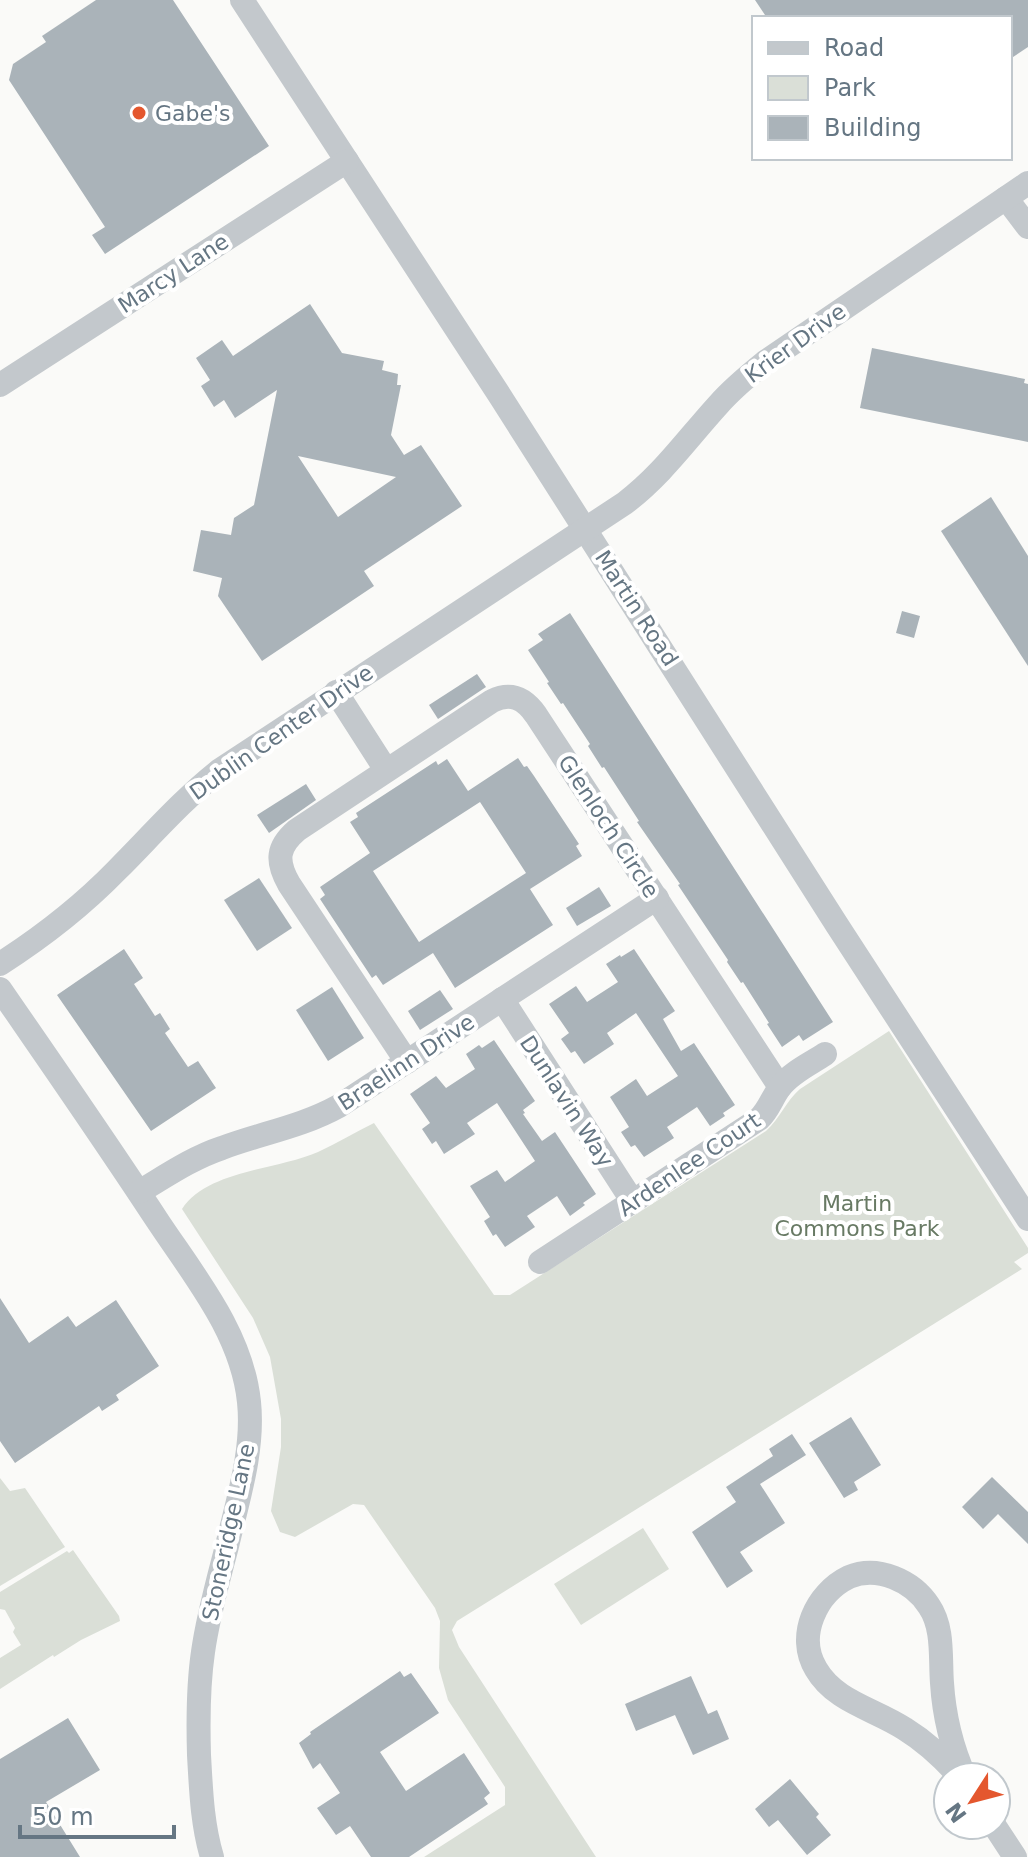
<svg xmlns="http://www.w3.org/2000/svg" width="1028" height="1857" font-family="'DejaVu Sans',sans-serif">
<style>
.green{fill:#dadfd7}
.building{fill:#aab3b9;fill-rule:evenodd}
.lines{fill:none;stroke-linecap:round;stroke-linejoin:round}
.minor{stroke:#c3c8cc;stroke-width:24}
.poi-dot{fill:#e4572e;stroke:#fff;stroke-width:3}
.labels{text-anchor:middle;stroke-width:8;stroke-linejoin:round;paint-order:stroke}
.poi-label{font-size:22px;fill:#657683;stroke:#fff;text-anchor:start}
.street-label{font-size:22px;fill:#657683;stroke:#fff}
.park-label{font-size:22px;fill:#687a64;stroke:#fff}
</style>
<rect width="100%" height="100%" fill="#fafaf8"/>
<g class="green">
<path d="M889,1031L1028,1248V1253L1014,1262L1022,1269L457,1621L452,1630L459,1647L596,1857H424L505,1805V1787L448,1700L439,1668L440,1621L435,1608L364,1505L353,1504L295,1537L280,1532L271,1511L281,1447V1419L270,1357L253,1318L182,1209C208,1170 277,1170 318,1152C337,1143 356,1132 374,1123L494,1295H510L766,1131C780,1118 786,1101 800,1089Z"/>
<polygon points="0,1478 10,1491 25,1488 65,1547 0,1586"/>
<polygon points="643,1528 669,1569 581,1625 554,1584"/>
<polygon points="73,1550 119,1616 120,1621 81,1640 54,1657 53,1655 0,1689 0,1658 21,1645 13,1632 15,1628 5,1610 0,1609 0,1592 67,1551 69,1553"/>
</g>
<g class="building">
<polygon points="96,0 173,0 269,146 105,254 92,235 105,227 9,80 13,64 46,42 42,36"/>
<polygon points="755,0 1028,0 1028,47 1010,59 1010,18 767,18"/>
<path d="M310,304L342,353L384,361L382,370L398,374L397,385H401L391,435L404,455L421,445L462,506L364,571L374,586L262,661L218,596L222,578L193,571L201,530L231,535L234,518L254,505L277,390L235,418L224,400L214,407L201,386L210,380L196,358L222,340L233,356ZM298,456L396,477L338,517Z"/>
<polygon points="872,348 1025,379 1024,383 1028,384 1028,442 860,408"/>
<polygon points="991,497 1028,556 1028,666 941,531"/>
<polygon points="902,611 920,616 914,638 896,633"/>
<polygon points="570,613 833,1022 803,1041 799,1035 782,1047 767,1024 769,1023 743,982 741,983 727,962 728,960 678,885 680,884 637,822 639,821 604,767 602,768 588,746 590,744 563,703 561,704 547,683 549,682 528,650 543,640 538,634"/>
<polygon points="477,674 486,687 438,719 429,705"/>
<path d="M518,758L524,767L527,766L534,776L579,844L576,846L582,856L530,889L553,925L455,988L433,953L383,985L376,975L372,978L320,899L325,895L320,887L370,853L350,822L358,817L356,813L436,761L438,765L447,759L468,791ZM480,802L526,873L419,942L373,871Z"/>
<polygon points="306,784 316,800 269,833 257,815"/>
<polygon points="259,878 292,928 257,951 224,900"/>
<polygon points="599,887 611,906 577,926 566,908"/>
<polygon points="124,949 143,978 134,984 155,1016 160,1013 170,1029 165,1033 188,1067 198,1061 216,1088 151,1131 57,995"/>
<polygon points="634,949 675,1011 663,1019 681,1051 694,1043 735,1105 723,1113 725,1116 710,1126 697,1107 667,1127 674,1138 644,1157 635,1145 631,1147 621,1132 629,1127 610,1097 636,1079 647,1096 678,1076 636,1013 607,1033 614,1044 584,1064 575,1051 571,1053 561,1039 569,1033 549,1004 576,986 587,1002 618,982 606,964 620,955 621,957"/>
<polygon points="332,987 364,1038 328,1061 296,1010"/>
<polygon points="440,990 453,1009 420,1030 408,1011"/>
<polygon points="494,1040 535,1101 523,1110 525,1113 523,1114 542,1141 555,1132 596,1194 583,1203 585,1205 570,1216 557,1196 527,1216 535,1227 505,1247 496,1234 493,1236 484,1221 490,1217 470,1186 497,1170 505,1182 535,1161 497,1103 467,1123 475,1134 444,1154 436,1141 432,1144 422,1129 430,1123 410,1094 436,1076 446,1088 475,1069 466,1054 479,1045 482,1048"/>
<polygon points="0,1298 29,1343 68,1316 76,1327 116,1300 159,1366 116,1395 119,1400 102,1411 99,1406 15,1463 0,1441"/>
<polygon points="851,1417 881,1465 854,1482 858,1490 844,1498 809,1443"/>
<polygon points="792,1434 806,1455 760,1484 785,1523 740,1552 753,1571 727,1588 692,1532 736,1502 726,1487 773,1456 769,1449"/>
<polygon points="992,1477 1028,1512 1028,1544 998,1514 983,1529 962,1507"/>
<polygon points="400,1671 404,1677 411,1673 439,1713 380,1752 406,1791 464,1753 490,1793 484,1798 488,1804 409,1857 371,1857 350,1826 336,1835 317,1808 340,1793 320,1763 313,1769 299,1743 311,1734 310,1732"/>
<polygon points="691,1676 708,1714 717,1710 729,1739 693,1755 675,1715 636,1731 625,1704"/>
<polygon points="68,1718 100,1770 46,1802 80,1857 0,1857 0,1759"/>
<polygon points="790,1779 819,1814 816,1817 831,1835 807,1855 778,1820 769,1827 755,1809"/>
</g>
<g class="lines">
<g class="minor">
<polyline points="242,0 500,396 837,925 1028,1219"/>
<polyline points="1006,198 1028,227"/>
<polyline points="0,385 347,161"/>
<polyline points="336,692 386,770"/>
<path d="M0,964C42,937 82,906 117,870C151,836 182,800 220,770L625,503C663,474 687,439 719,404C733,388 749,375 765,362L1028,183"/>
<path d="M0,989C53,1066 106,1142 157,1220C194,1276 242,1333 249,1402C254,1450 238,1499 227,1546C218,1581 208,1616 203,1652C198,1686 198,1721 199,1755C201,1789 202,1824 212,1857"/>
<polyline points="502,999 633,1202"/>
<path d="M407,1062L289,884C276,861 277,847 297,830L492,701C511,692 524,698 536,715L780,1087"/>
<path d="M139,1192C166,1176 192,1158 222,1148C262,1133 301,1127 339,1106L657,898"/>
<path d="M540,1262L759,1119C769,1110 772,1097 781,1086C792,1072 810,1064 825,1054"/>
<path d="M960,1777C944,1759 926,1742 905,1729C875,1709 835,1702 816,1669C796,1636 816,1593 849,1577C878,1565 913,1581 929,1606C944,1628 940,1658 942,1683C944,1715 952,1748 965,1777"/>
<polyline points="994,1825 1015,1857"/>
</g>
</g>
<circle class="poi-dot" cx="139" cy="113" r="8"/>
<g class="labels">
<g class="poi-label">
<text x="155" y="121">Gabe's</text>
</g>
<g class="street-label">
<text transform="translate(173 273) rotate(-33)" y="8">Marcy Lane</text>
<text transform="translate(795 343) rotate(-36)" y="8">Krier Drive</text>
<text transform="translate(637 608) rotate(57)" y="8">Martin Road</text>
<text transform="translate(281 732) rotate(-35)" y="8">Dublin Center Drive</text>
<text transform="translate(609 826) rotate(57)" y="8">Glenloch Circle</text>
<text transform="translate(406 1062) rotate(-33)" y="8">Braelinn Drive</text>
<text transform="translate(567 1101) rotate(57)" y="8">Dunlavin Way</text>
<text transform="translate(689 1164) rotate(-34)" y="8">Ardenlee Court</text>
<text transform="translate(228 1532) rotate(-78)" y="8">Stoneridge Lane</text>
</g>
<g class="park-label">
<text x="857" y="1211">Martin<tspan x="857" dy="25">Commons Park</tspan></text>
</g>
</g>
<rect x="752" y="16" width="260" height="144" fill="#ffffff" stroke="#c1c8cd" stroke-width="2"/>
<rect x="768" y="42" width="40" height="12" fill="#c3c8cc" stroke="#c1c8cd" stroke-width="2"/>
<text x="824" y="56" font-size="24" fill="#657683">Road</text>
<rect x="768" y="76" width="40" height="24" fill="#dadfd7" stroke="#c1c8cd" stroke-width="2"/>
<text x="824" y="96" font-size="24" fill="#657683">Park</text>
<rect x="768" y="116" width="40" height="24" fill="#aab3b9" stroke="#c1c8cd" stroke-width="2"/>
<text x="824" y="136" font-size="24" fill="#657683">Building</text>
<g transform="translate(972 1801) rotate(234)"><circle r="38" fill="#ffffff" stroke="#c1c8cd" stroke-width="2"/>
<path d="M0-6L14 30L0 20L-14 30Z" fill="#e4572e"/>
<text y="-12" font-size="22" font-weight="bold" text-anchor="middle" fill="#657683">N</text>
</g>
<path d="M20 1825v12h154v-12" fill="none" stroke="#657683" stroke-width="4"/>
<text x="32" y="1825" font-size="24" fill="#657683" stroke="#ffffff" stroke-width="6" paint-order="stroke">50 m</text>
</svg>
